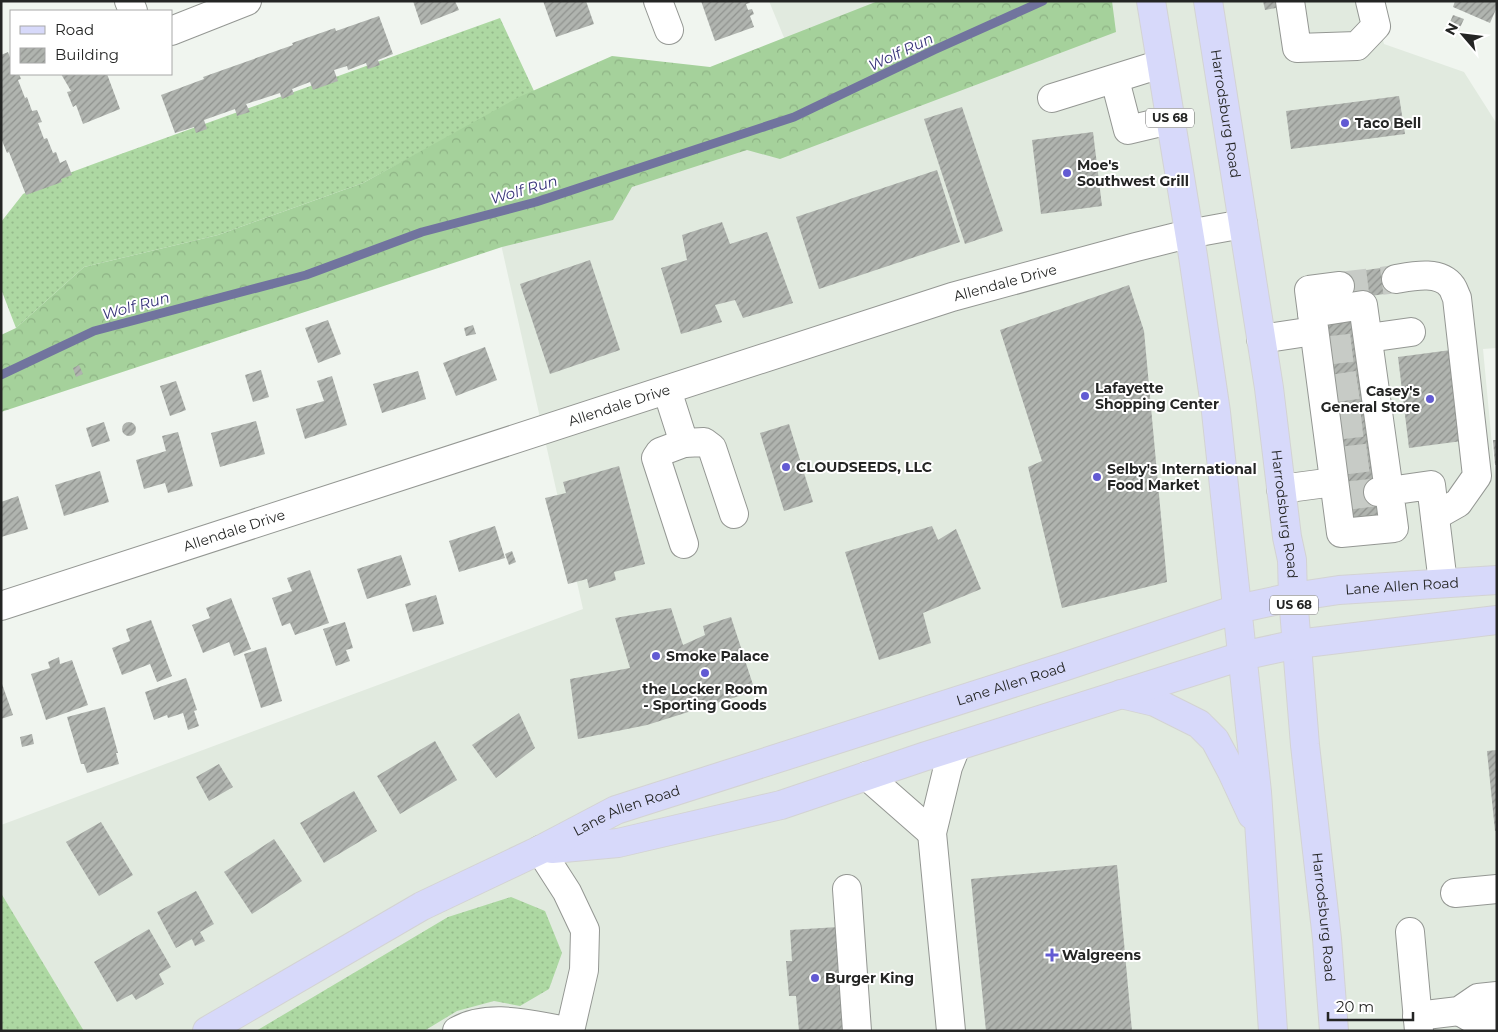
<svg xmlns="http://www.w3.org/2000/svg" width="1498" height="1032" font-family="Montserrat,sans-serif">
<style>
.built{fill:#e1eadf}
.grass{fill:url(#grass-dots)}
.forest{fill:url(#forest-crowns)}
.lines{fill:none;stroke-linecap:round;stroke-linejoin:round}
.stream{stroke:#71749e;stroke-width:9}
.building{fill:url(#building-hatch)}
.minor-tunnel{stroke:#c7cbc6;stroke-width:28;stroke-dasharray:28 14;stroke-linecap:butt}
.minor-casing{stroke:#949793;stroke-width:30}
.major-casing{stroke:#d3d3d3;stroke-width:30}
.minor{stroke:#fff;stroke-width:28}
.major{stroke:#d7d9fa;stroke-width:28}
.poi-dot{fill:#625ad3;stroke:#fff;stroke-width:2}
.labels{text-anchor:middle;stroke-width:4;stroke-linejoin:round;paint-order:stroke}
.shield{fill:#fff;stroke:#666;stroke-width:1}
.shield-label{font-size:12px;font-weight:bold;fill:#242524}
.street-label{font-size:14px;fill:#242524;stroke:#fff}
.poi-label{font-size:14px;font-weight:bold;fill:#242524;stroke:#fff;text-anchor:start}
.water-label{font-size:15px;font-style:italic;fill:#37337a;stroke:#fff}
</style>
<defs>
<pattern id="grass-dots" width="8" height="8" patternUnits="userSpaceOnUse" patternTransform="scale(1.25)"><rect width="8" height="8" fill="#add8a2"/><path d="M2 2h.1M6 6h.1" fill="none" stroke="#95b98b" stroke-width="1.8" stroke-linecap="round"/></pattern>
<pattern id="forest-crowns" width="20" height="18" patternUnits="userSpaceOnUse" patternTransform="scale(1.25)"><rect width="20" height="18" fill="#a5d19b"/><path d="M2 6a3 3 0 1 1 6 0M12 15a3 3 0 1 1 6 0" fill="none" stroke="#8eb385"/></pattern>
<pattern id="building-hatch" width="6" height="6" patternUnits="userSpaceOnUse" patternTransform="scale(1.25)"><rect width="6" height="6" fill="#b0b4af"/><path d="M-1 1l2-2M0 6l6-6M5 7l2-2" fill="none" stroke="#8f928e"/></pattern>
</defs>
<rect width="100%" height="100%" fill="#f0f5ef"/>
<polygon class="built" points="769,1 1372,1 1384,44 1464,72 1497,124 1497,348 1483,349 1497,498 1497,1031 84,1031 1,893 1,825 583,609 487,182 794,62"/>
<g class="grass">
<polygon points="500,18 534,91 363,183 218,235 84,267 16,328 1,289 1,222 23,194 61,176 118,155"/>
<polygon points="1,893 84,1031 1,1031"/>
<polygon points="511,897 545,911 562,953 549,989 520,1006 494,1001 457,1011 424,1031 256,1031 448,917"/>
</g>
<polygon class="forest" points="878,1 1112,1 1116,32 780,159 747,150 632,187 613,220 502,247 1,412 1,335 16,328 84,267 218,235 363,183 519,97 612,56 710,67"/>
<g class="lines">
<polyline class="stream" points="1,375 94,331 306,275 422,232 536,202 794,117 934,50 1043,1"/>
</g>
<g class="building">
<polygon points="413,1 455,1 459,10 421,25"/>
<polygon points="543,1 586,1 594,24 556,37"/>
<polygon points="701,1 749,1 750,3 746,4 748,10 752,9 754,14 750,16 754,27 715,41"/>
<polygon points="1263,1 1281,1 1282,7 1265,10"/>
<polygon points="1455,1 1497,1 1497,7 1490,23 1453,7"/>
<polygon points="1453,15 1464,19 1458,32 1448,27"/>
<polygon points="379,16 393,54 378,60 380,65 368,69 366,63 348,70 347,66 334,70 338,81 313,90 310,82 292,89 294,94 282,99 280,93 246,104 250,112 237,116 235,109 204,120 207,129 196,133 194,127 175,133 161,95 204,79 203,77 293,45 292,43 335,28 336,31"/>
<polygon points="8,52 11,60 11,74 19,74 21,79 18,80 25,98 27,97 32,111 37,110 42,122 38,123 44,139 47,138 53,153 56,152 60,163 66,160 72,175 61,179 62,182 26,195 9,152 7,153 1,138 1,55"/>
<polygon points="61,74 107,74 120,109 83,124 76,105 73,107 67,92 71,91"/>
<polygon points="1399,96 1405,134 1291,149 1286,111"/>
<polygon points="962,107 1003,231 965,244 924,119"/>
<polygon points="1093,132 1102,206 1041,214 1032,140"/>
<polygon points="937,170 960,242 819,289 796,217"/>
<polygon points="722,222 730,244 767,232 793,303 743,318 735,300 715,305 722,322 681,334 661,268 687,260 682,235"/>
<polygon points="590,260 620,350 550,374 520,284"/>
<polygon points="1394,266 1398,292 1343,300 1339,274"/>
<polygon points="1129,285 1144,331 1167,582 1062,608 1028,467 1042,461 1000,330"/>
<polygon points="1354,314 1382,524 1348,529 1320,319"/>
<polygon points="328,320 341,354 318,363 305,328"/>
<polygon points="473,325 476,334 466,336 464,328"/>
<polygon points="485,347 497,380 456,396 443,363"/>
<polygon points="1451,350 1462,441 1409,448 1398,357"/>
<polygon points="79,365 83,374 76,377 73,368"/>
<polygon points="261,370 269,397 253,402 245,375"/>
<polygon points="418,371 426,399 382,413 373,384"/>
<polygon points="332,376 347,425 305,439 296,409 324,401 317,381"/>
<polygon points="176,381 186,410 170,416 160,386"/>
<polygon points="256,421 265,454 220,467 211,433"/>
<polygon points="104,422 110,441 92,447 86,428"/>
<circle cx="129" cy="429" r="7"/>
<polygon points="789,424 813,502 784,511 760,433"/>
<polygon points="178,432 193,486 168,493 165,483 144,489 136,460 166,451 162,436"/>
<polygon points="1493,440 1497,440 1497,465 1495,465"/>
<polygon points="619,466 645,564 614,572 616,580 589,588 587,579 568,584 545,498 566,493 563,482"/>
<polygon points="100,471 109,502 64,516 55,485"/>
<polygon points="18,496 28,529 1,537 1,502"/>
<polygon points="495,526 505,558 459,572 449,541"/>
<polygon points="932,526 938,540 956,529 981,589 923,613 931,643 879,660 845,552"/>
<polygon points="512,551 516,562 509,565 505,554"/>
<polygon points="401,555 411,585 367,599 357,569"/>
<polygon points="310,570 329,623 295,635 290,623 282,626 272,598 292,591 287,578"/>
<polygon points="436,595 444,624 413,632 405,604"/>
<polygon points="231,598 251,649 234,656 229,642 203,653 192,625 210,618 206,608"/>
<polygon points="671,608 683,645 705,635 703,626 731,617 755,691 647,725 578,739 570,679 630,668 615,618"/>
<polygon points="151,620 172,676 157,682 150,664 122,675 112,648 130,641 126,629"/>
<polygon points="345,622 353,648 346,650 350,661 336,666 323,629"/>
<polygon points="266,647 282,701 261,708 244,654"/>
<polygon points="59,657 60,664 72,660 88,705 46,720 31,674 50,668 48,662"/>
<polygon points="186,678 197,710 194,711 199,726 188,730 183,713 168,718 167,715 154,720 145,692"/>
<polygon points="1,681 13,715 1,719"/>
<polygon points="105,707 118,753 116,753 119,764 87,773 84,764 81,764 67,717"/>
<polygon points="519,713 535,748 496,778 472,745"/>
<polygon points="32,734 34,744 22,747 20,737"/>
<polygon points="435,741 457,780 400,814 377,776"/>
<polygon points="1497,750 1497,831 1495,831 1487,751"/>
<polygon points="219,764 233,787 209,801 196,777"/>
<polygon points="354,791 377,831 324,863 300,823"/>
<polygon points="101,822 133,875 99,896 66,842"/>
<polygon points="274,839 302,881 252,914 224,872"/>
<polygon points="1117,865 1132,1031 986,1031 971,879"/>
<polygon points="196,891 214,924 200,932 205,941 195,946 192,939 176,948 157,912"/>
<polygon points="838,927 846,1031 799,1031 796,996 789,996 786,961 792,961 790,930"/>
<polygon points="149,929 171,967 159,974 164,984 136,1000 132,994 117,1002 94,962"/>
</g>
<g class="lines">
<g class="minor-tunnel">
<polyline points="1340,286 1396,279"/>
<polyline points="1324,351 1358,347"/>
<polyline points="1330,389 1363,384"/>
<polyline points="1334,426 1369,422"/>
<polyline points="1340,461 1373,457"/>
<polyline points="1345,496 1378,492"/>
</g>
<defs>
<g id="minor">
<polyline points="129,1 133,11"/>
<polyline points="658,1 669,30"/>
<polyline points="1290,1 1297,48 1357,46 1376,26 1370,1"/>
<polyline points="171,31 247,1"/>
<polyline points="1115,80 1128,130 1170,120"/>
<polyline points="1052,98 1161,64"/>
<path d="M1396,279C1413,276 1440,270 1452,287C1454,290 1455,294 1457,298L1477,476L1458,503L1435,516"/>
<polyline points="1312,313 1309,290 1340,286"/>
<polyline points="1368,338 1411,332"/>
<polyline points="1261,339 1314,331"/>
<polyline points="667,390 684,443 704,442 712,448 734,514"/>
<polyline points="1281,489 1334,482"/>
<polyline points="1378,492 1389,491 1394,528 1341,533 1312,313 1363,305 1389,491 1431,485 1443,583"/>
<polyline points="684,544 656,458 660,452 684,443"/>
<path id="s1" d="M1,606L952,297L1136,247L1188,234L1243,224"/>
<polyline points="867,776 932,833"/>
<polyline points="540,850 567,892 585,930 584,970 570,1031"/>
<polyline points="847,889 857,1031"/>
<polyline points="1455,893 1497,889"/>
<polyline points="1410,932 1419,1031"/>
<polyline points="1459,1011 1478,1022 1497,1020"/>
<polyline points="1417,1016 1459,1011 1478,998 1497,996"/>
<path d="M457,1031C490,1012 534,1026 569,1031"/>
<polyline points="951,1031 932,833 948,767 956,747"/>
</g>
<g id="major">
<polyline points="1151,1 1193,256 1216,412 1257,792 1273,1031"/>
<path id="s2" d="M1208,1L1269,388L1287,537L1292,560L1293,597L1305,745L1327,939L1334,1031"/>
<polyline points="1121,694 1155,702 1199,724 1215,740 1232,772 1252,815"/>
<polyline points="552,849 618,843 781,805 923,757 1242,656 1297,644 1497,620"/>
<path id="s3" d="M207,1031L422,906L540,850L616,810L1063,667L1237,609L1293,597L1339,590L1497,580"/>
</g>
</defs>
<use href="#minor" class="minor-casing"/>
<use href="#major" class="major-casing"/>
<use href="#minor" class="minor"/>
<use href="#major" class="major"/>
</g>
<g class="poi-dot">
<circle cx="1345" cy="123" r="5"/>
<circle cx="1067" cy="173" r="5"/>
<circle cx="1085" cy="396" r="5"/>
<circle cx="1430" cy="399" r="5"/>
<circle cx="786" cy="467" r="5"/>
<circle cx="1097" cy="477" r="5"/>
<circle cx="656" cy="656" r="5"/>
<circle cx="705" cy="673" r="5"/>
<path d="M1049.5 947.5h5v5h5v5h-5v5h-5v-5h-5v-5h5z"/>
<circle cx="815" cy="978" r="5"/>
</g>
<g class="labels">
<g class="shield">
<rect x="1146" y="108.5" width="48" height="19" rx="4"/>
<rect x="1270" y="595.5" width="48" height="19" rx="4"/>
</g>
<g class="shield-label">
<text x="1170" y="122">US 68</text>
<text x="1294" y="609">US 68</text>
</g>
<g class="street-label">
<text dy="5" stroke="none"><textPath href="#s2" startOffset="114">Harrodsburg Road</textPath></text>
<text dy="5" stroke="none"><textPath href="#s1" startOffset="1055">Allendale Drive</textPath></text>
<text dy="5" stroke="none"><textPath href="#s1" startOffset="650">Allendale Drive</textPath></text>
<text dy="5" stroke="none"><textPath href="#s2" startOffset="519">Harrodsburg Road</textPath></text>
<text dy="5" stroke="none"><textPath href="#s1" startOffset="245">Allendale Drive</textPath></text>
<text dy="5" stroke="none"><textPath href="#s3" startOffset="1285">Lane Allen Road</textPath></text>
<text dy="5" stroke="none"><textPath href="#s3" startOffset="880">Lane Allen Road</textPath></text>
<text dy="5" stroke="none"><textPath href="#s3" startOffset="475">Lane Allen Road</textPath></text>
<text dy="5" stroke="none"><textPath href="#s2" startOffset="924">Harrodsburg Road</textPath></text>
</g>
<g class="poi-label">
<text x="1355" y="128">Taco Bell</text>
<text x="1077" y="170">Moe's<tspan x="1077" dy="16">Southwest Grill</tspan></text>
<text x="1095" y="393">Lafayette<tspan x="1095" dy="16">Shopping Center</tspan></text>
<text x="1420" y="396" text-anchor="end">Casey's<tspan x="1420" dy="16">General Store</tspan></text>
<text x="796" y="472">CLOUDSEEDS, LLC</text>
<text x="1107" y="474">Selby's International<tspan x="1107" dy="16">Food Market</tspan></text>
<text x="666" y="661">Smoke Palace</text>
<text x="705" y="694" text-anchor="middle">the Locker Room<tspan x="705" dy="16">- Sporting Goods</tspan></text>
<text x="1062" y="960">Walgreens</text>
<text x="825" y="983">Burger King</text>
</g>
<g class="water-label">
<text transform="translate(901 52) rotate(-25)" y="5">Wolf Run</text>
<text transform="translate(524 190) rotate(-16)" y="5">Wolf Run</text>
<text transform="translate(136 306) rotate(-15)" y="5">Wolf Run</text>
</g>
</g>
<rect width="1498" height="1032" fill="none" stroke="#242524" stroke-width="5"/>
<rect x="10" y="10" width="162" height="65" fill="#ffffff" stroke="#a7a8a7"/>
<rect x="20" y="26" width="25" height="8" fill="#d7d9fa" stroke="#a7a8a7"/>
<text x="55" y="35" font-size="15" fill="#242524">Road</text>
<rect x="20" y="48" width="25" height="15" fill="url(#building-hatch)" stroke="#a7a8a7"/>
<text x="55" y="60" font-size="15" fill="#242524">Building</text>
<g transform="translate(1463 35) rotate(298)" stroke="#ffffff" stroke-width="4" paint-order="stroke">
<path d="M0-4L9 19L0 12L-9 19Z" fill="#242524"/>
<text y="-8" font-size="14" font-weight="bold" text-anchor="middle" fill="#242524">N</text>
</g>
<path d="M1328 1012v8h85v-8" fill="none" stroke="#242524" stroke-width="2.5"/>
<text x="1336" y="1012" font-size="15" fill="#242524" stroke="#ffffff" stroke-width="4" paint-order="stroke">20 m</text>
</svg>
